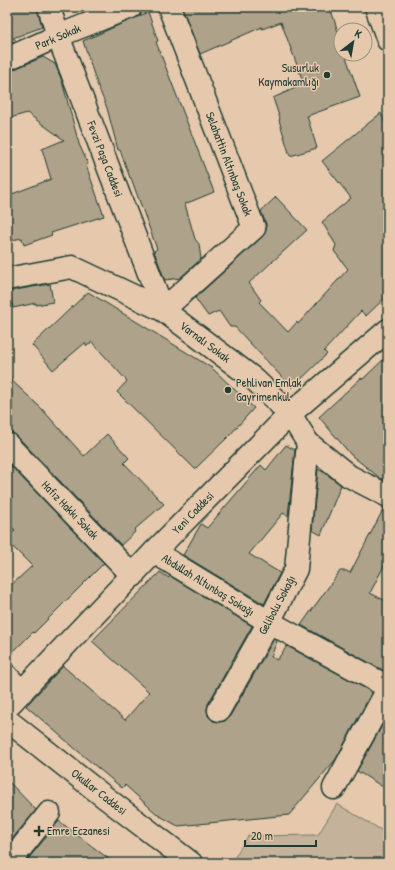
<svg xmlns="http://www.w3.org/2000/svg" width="395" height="870" font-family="'Patrick Hand',sans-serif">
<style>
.green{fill:#c5b29a;stroke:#727867}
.building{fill:#aea28b;stroke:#1f3d34}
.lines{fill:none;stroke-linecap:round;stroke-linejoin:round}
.minor-casing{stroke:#1f3d34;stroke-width:25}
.tertiary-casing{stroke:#1f3d34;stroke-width:25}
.primary-casing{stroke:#1f3d34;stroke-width:25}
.minor{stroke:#e6c9ad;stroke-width:22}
.tertiary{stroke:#e6c9ad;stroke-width:22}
.primary{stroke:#e6c9ad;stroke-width:22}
.poi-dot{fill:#1f3d34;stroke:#e6c9ad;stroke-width:1.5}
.labels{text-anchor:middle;stroke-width:3;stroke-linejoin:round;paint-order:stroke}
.street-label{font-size:12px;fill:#1f3d34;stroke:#e6c9ad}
.poi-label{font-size:12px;fill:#1f3d34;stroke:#e6c9ad;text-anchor:start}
</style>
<rect width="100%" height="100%" fill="#e6c9ad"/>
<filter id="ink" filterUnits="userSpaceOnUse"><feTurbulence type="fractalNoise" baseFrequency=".025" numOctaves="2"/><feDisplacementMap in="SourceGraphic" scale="8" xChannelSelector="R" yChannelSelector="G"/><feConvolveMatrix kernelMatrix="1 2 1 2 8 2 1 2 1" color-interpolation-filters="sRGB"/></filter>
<g filter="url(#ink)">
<polygon class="green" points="337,804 388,834 388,863 231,863 248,836 318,835"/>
<g class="building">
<polygon points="7,7 37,7 42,27 13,38 17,41 7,45"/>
<polygon points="182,7 330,7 341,41 341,54 345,54 360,97 307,116 317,148 290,156 279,120 280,119 273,98 304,84 281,22 262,29 262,27 200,54"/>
<polygon points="148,12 158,41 156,42 214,192 185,204 195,239 199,244 201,259 180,278 165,280 154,251 157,249 131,178 130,178 120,150 118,150 107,108 97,84 83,41"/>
<polygon points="43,57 55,64 62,81 79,144 88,164 86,165 104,216 51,233 52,235 24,245 22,238 7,241 7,196 51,179 42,149 64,140 27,113 7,119 7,71 12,70"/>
<polygon points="381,113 388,131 388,295 366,316 361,311 324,351 327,354 292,388 235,327 230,327 219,311 208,316 195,298 262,237 266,230 266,224 261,211 276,197 307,230 249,283 261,300 259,302 288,332 297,322 298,324 348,269 334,251 336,245 322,222 351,198 322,161"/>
<polygon points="50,284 53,302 36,305 36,303 13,308 9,291"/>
<polygon points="88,292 212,368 254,408 229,436 195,469 117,392 127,381 92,342 87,346 85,343 53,370 32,345"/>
<polygon points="388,355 388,482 380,478 351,455 319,417 361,378 363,379"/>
<polygon points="7,376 41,408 84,456 107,434 129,458 124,463 164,504 134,530 135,532 121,545 16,435 11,432 7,432"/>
<polygon points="286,445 295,450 288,516 283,513 249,554 280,573 264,604 183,555 201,524 207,528 261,465 266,470"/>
<polygon points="7,462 104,563 34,633 33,632 7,658 7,589 32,566 7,541 7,538 15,530 7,522"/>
<polygon points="318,469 325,473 341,485 321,535 312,530"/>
<polygon points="384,508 388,508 388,558 370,593 388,602 388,673 301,625 340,571 347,571 350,573"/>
<polygon points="160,572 169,578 170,576 252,626 208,704 207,710 208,716 213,721 219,722 225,721 230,716 274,639 277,641 271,657 277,660 287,646 372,692 336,759 289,815 178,826 158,815 125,785 122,788 86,758 26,706 63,666 125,720 149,692 92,641"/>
<polygon points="388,715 388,790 357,771"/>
<polygon points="7,780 36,810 7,845"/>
<polygon points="59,821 114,863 25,863"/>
</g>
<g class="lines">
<defs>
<g id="minor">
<polyline points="49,7 58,36 163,310 254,228 169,7"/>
<polyline points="7,59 58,36 131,7"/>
<polyline points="7,444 133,576"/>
<polyline points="154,552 269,622 388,687"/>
<polyline points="7,707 154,552 290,414 388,330"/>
<polyline points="219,710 269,622 296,569 308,443"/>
<polyline points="334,788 388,689"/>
<polyline points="9,863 49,813"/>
</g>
<g id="tertiary">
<polyline points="7,279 72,267 163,310 254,379 290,414 308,443 349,476 388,496"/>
<polyline points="7,676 22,692"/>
<polyline points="7,720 102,795 191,863"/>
</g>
<polyline id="primary" points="376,7 388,40"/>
</defs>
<use href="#minor" class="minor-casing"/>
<use href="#tertiary" class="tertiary-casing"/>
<use href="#primary" class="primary-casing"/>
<use href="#minor" class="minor"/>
<use href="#tertiary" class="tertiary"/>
<use href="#primary" class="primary"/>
</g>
</g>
<g class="poi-dot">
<circle cx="327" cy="75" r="4"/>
<circle cx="228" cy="390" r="4"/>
<path d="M37 825h4v4h4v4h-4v4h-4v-4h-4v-4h4z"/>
</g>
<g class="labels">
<g class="street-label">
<text transform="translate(58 37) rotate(-23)" y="4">Park Sokak</text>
<text transform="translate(105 159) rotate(69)" y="4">Fevzi Paşa Caddesi</text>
<text transform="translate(229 164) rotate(69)" y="4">Selahattin Altınbaş Sokak</text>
<text transform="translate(205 342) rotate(37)" y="4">Varnalı Sokak</text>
<text transform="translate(70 510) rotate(46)" y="4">Hafız Hakkı Sokak</text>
<text transform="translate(193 513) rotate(-46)" y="4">Yeni Caddesi</text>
<text transform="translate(208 585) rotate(32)" y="4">Abdullah Altunbaş Sokağı</text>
<text transform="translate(277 605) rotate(-62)" y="4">Gelibolu Sokağı</text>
<text transform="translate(99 792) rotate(38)" y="4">Okullar Caddesi</text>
</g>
<g class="poi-label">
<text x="319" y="72" text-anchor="end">Susurluk<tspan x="319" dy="14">Kaymakamlığı</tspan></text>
<text x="236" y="387">Pehlivan Emlak<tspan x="236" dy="14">Gayrimenkul</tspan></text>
<text x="47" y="835">Emre Eczanesi</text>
</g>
</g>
<rect width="395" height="870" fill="none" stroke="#e6c9ad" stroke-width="24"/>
<rect x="12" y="12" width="371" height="846" fill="none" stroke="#1f3d34" stroke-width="1.5" filter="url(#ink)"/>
<g transform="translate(353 42) rotate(31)"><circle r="19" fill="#e6c9ad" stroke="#96917d"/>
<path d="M0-3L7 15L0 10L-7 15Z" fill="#1f3d34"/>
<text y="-6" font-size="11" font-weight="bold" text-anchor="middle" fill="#1f3d34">K</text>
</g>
<path d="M245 840v6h71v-6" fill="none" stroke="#1f3d34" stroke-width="2"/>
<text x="251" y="840" font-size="12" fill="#1f3d34" stroke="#e6c9ad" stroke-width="3" paint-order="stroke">20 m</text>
</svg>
